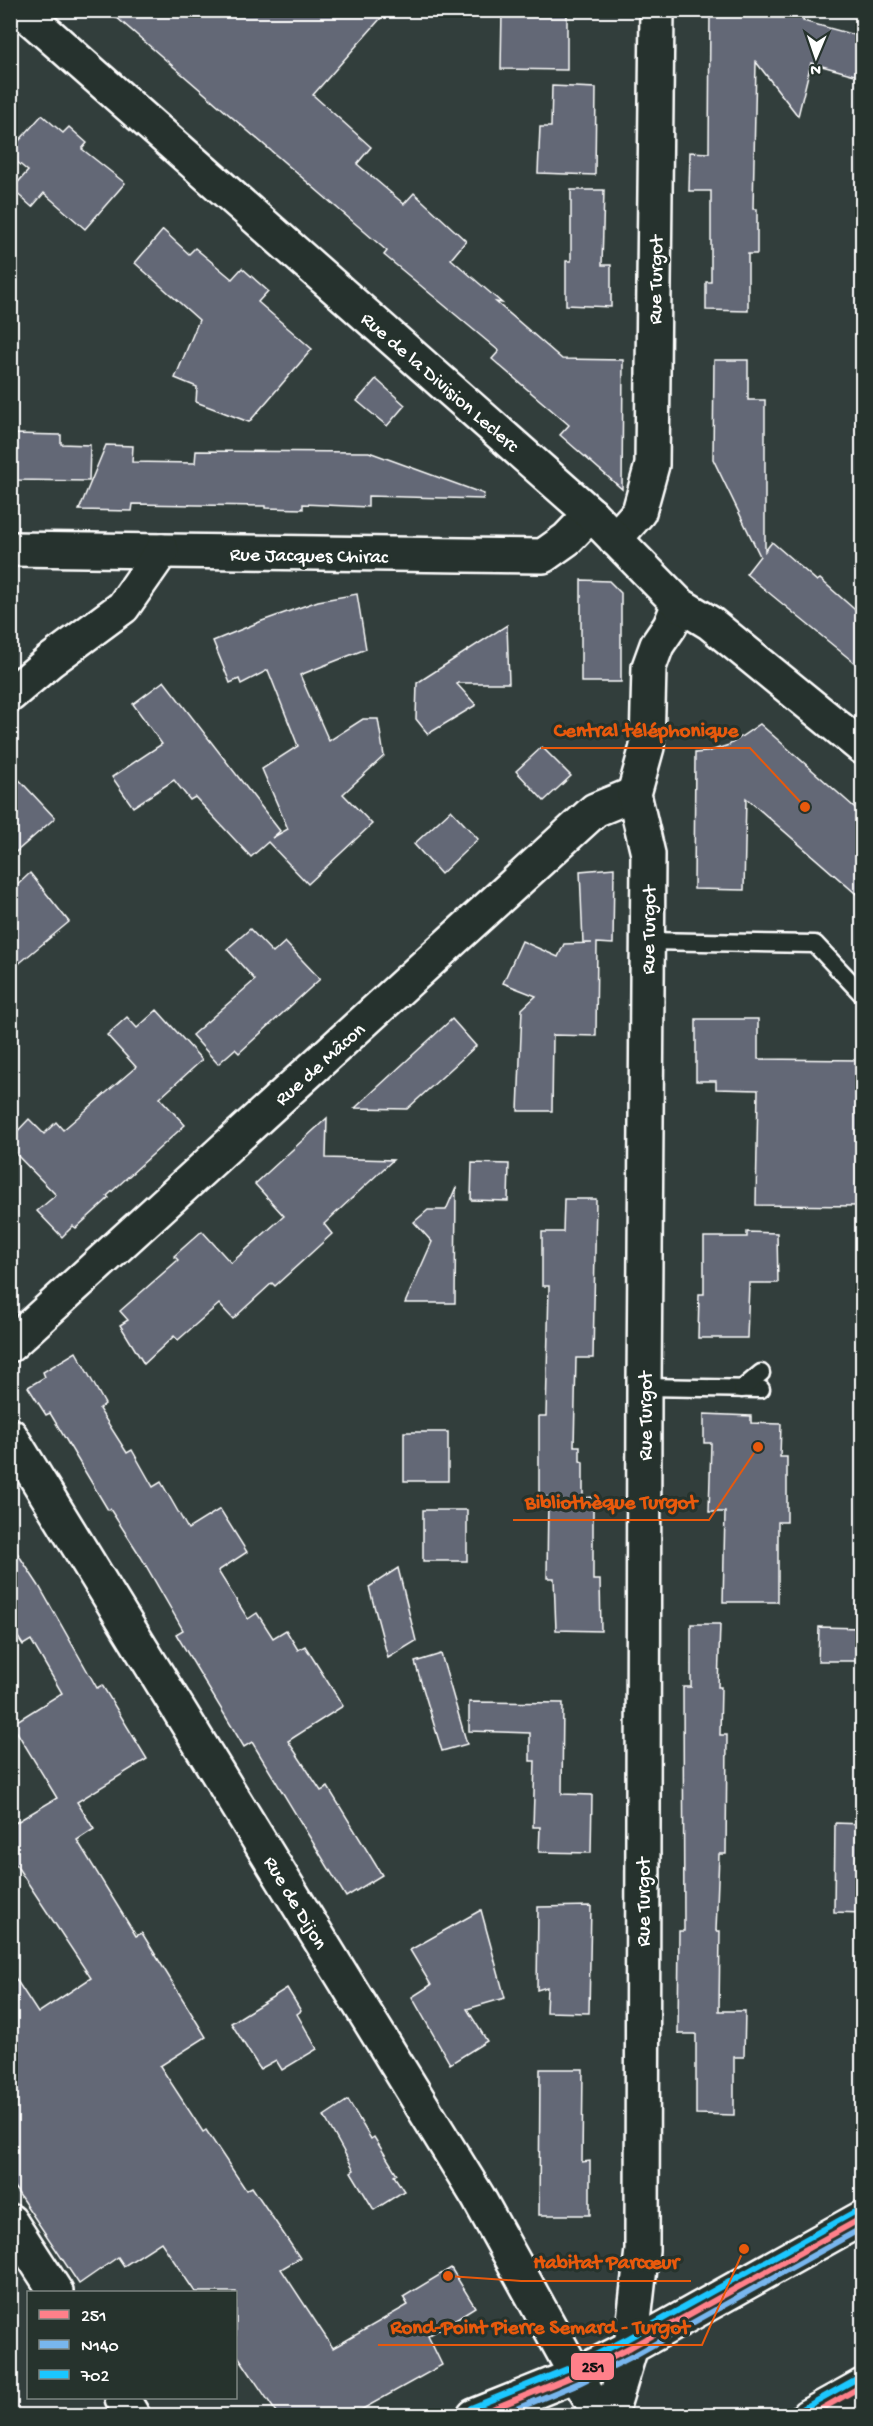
<svg xmlns="http://www.w3.org/2000/svg" width="873" height="2426" font-family="'Gochi Hand',sans-serif">
<style>
.building{fill:#636876;stroke:#fff;stroke-width:1.5}
.lines{fill:none;stroke-linecap:round;stroke-linejoin:round}
.service-casing{stroke:#fff;stroke-width:21}
.minor-casing{stroke:#fff;stroke-width:38}
.tertiary-casing{stroke:#fff;stroke-width:38}
.primary-casing{stroke:#fff;stroke-width:38}
.service{stroke:#26332d;stroke-width:16}
.minor{stroke:#26332d;stroke-width:33}
.tertiary{stroke:#26332d;stroke-width:33}
.primary{stroke:#26332d;stroke-width:33}
.bus-1-casing{stroke:#26332d;stroke-width:10}
.bus-2-casing{stroke:#26332d;stroke-width:10}
.bus-3-casing{stroke:#26332d;stroke-width:10}
.bus-1{stroke:#ff808a;stroke-width:6}
.bus-2{stroke:#78b6ee;stroke-width:6}
.bus-3{stroke:#1ac7ff;stroke-width:6}
.labels{text-anchor:middle;stroke-width:6;stroke-linejoin:round;paint-order:stroke}
.street-label{font-size:20px;fill:#fff;stroke:#26332d}
.leader{fill:none;stroke:#e8590c;stroke-width:2}
.callout-dot{fill:#e8590c;stroke:#26332d;stroke-width:2}
.callout-label{font-size:21px;text-anchor:middle;font-weight:bold;fill:#e8590c;stroke:#26332d;stroke-width:6;stroke-linejoin:round;paint-order:stroke}
.line-badge{stroke:#26332d;stroke-width:2}
.pale-badge-label{font-size:16px;text-anchor:middle;font-weight:bold;fill:#111}
</style>
<rect width="100%" height="100%" fill="#323e3c"/>
<filter id="ink" filterUnits="userSpaceOnUse"><feTurbulence type="fractalNoise" baseFrequency=".0167" numOctaves="2"/><feDisplacementMap in="SourceGraphic" scale="12" xChannelSelector="R" yChannelSelector="G"/><feConvolveMatrix kernelMatrix="1 2 1 2 8 2 1 2 1" color-interpolation-filters="sRGB"/></filter>
<g filter="url(#ink)">
<g class="building">
<polygon points="108,10 388,10 313,95 371,147 357,164 404,204 414,193 466,241 451,259 502,303 496,302 562,359 623,360 622,489 560,435 569,425 492,359 499,351 384,255 387,251"/>
<polygon points="502,10 567,10 567,70 501,69"/>
<polygon points="710,10 805,10 803,21 862,37 862,77 811,63 798,116 756,62 753,209 757,209 757,254 748,254 748,311 706,310 706,282 711,282 711,191 689,191 690,152 709,153"/>
<polygon points="552,86 596,88 595,175 538,173 540,127 551,127"/>
<polygon points="42,115 63,133 69,127 87,143 82,149 125,183 85,229 44,193 32,207 12,189 28,171 10,156 10,151"/>
<polygon points="571,190 604,190 602,265 611,265 611,307 566,305 566,261 571,261"/>
<polygon points="163,230 189,254 195,248 232,279 242,268 268,291 258,302 312,349 249,422 196,402 197,387 175,378 199,320 135,263"/>
<polygon points="714,360 748,360 748,400 765,400 765,551 772,542 817,581 820,579 862,616 862,669 746,574 760,556 713,459"/>
<polygon points="376,379 405,405 387,426 357,401"/>
<polygon points="15,434 61,435 61,444 90,445 89,481 14,480"/>
<polygon points="106,445 133,446 132,462 195,463 196,451 369,452 484,494 483,499 368,496 368,507 303,504 303,509 265,508 265,506 133,504 132,511 79,510"/>
<polygon points="581,580 609,581 621,593 621,682 581,682"/>
<polygon points="357,594 366,649 300,675 329,741 363,719 378,719 384,756 343,794 372,824 308,884 268,842 251,857 195,797 190,800 174,780 133,807 112,777 162,744 133,704 164,681 280,831 272,838 288,829 262,769 298,746 268,670 241,684 239,679 230,683 213,641 262,621 318,601"/>
<polygon points="507,625 509,683 456,683 476,705 428,734 416,719 417,683"/>
<polygon points="760,724 862,814 862,899 746,798 744,890 694,889 695,753 707,752 729,745"/>
<polygon points="542,747 571,776 544,801 516,771"/>
<polygon points="10,770 55,818 10,857"/>
<polygon points="451,810 478,839 441,874 414,844"/>
<polygon points="614,868 613,944 597,943 596,1036 553,1035 552,1111 518,1111 522,1009 536,996 503,983 522,941 558,957 564,944 592,943 583,943 580,871"/>
<polygon points="30,873 69,922 10,971 10,892"/>
<polygon points="250,929 273,953 285,942 320,979 239,1053 235,1049 218,1064 192,1035 255,980 227,949"/>
<polygon points="157,1010 202,1060 160,1098 185,1125 107,1196 109,1198 76,1228 73,1226 62,1237 37,1211 56,1195 10,1148 10,1139 29,1119 44,1134 56,1122 63,1130 136,1067 107,1035 127,1017 137,1028"/>
<polygon points="452,1019 476,1046 407,1109 355,1108"/>
<polygon points="696,1019 758,1019 758,1059 862,1060 862,1206 756,1205 758,1090 716,1089 716,1081 696,1081"/>
<polygon points="327,1118 326,1158 393,1160 324,1224 332,1234 275,1286 272,1283 233,1319 219,1304 178,1340 174,1336 144,1364 120,1325 128,1320 120,1311 178,1260 174,1256 202,1231 231,1263 284,1216 255,1184"/>
<polygon points="472,1163 509,1164 508,1201 471,1200"/>
<polygon points="456,1187 455,1303 405,1303 432,1242 414,1222 428,1210 446,1210"/>
<polygon points="564,1199 596,1199 593,1358 576,1358 574,1446 580,1446 580,1461 583,1462 583,1498 593,1497 593,1580 600,1580 601,1631 556,1630 554,1578 547,1578 548,1497 539,1497 539,1416 546,1416 549,1286 542,1286 542,1232 563,1232"/>
<polygon points="747,1232 777,1233 778,1283 749,1283 747,1338 698,1338 699,1294 704,1294 704,1237 747,1237"/>
<polygon points="76,1352 105,1404 99,1409 127,1453 132,1450 153,1487 161,1482 188,1529 220,1509 247,1552 218,1571 248,1619 257,1613 273,1638 286,1630 298,1650 305,1646 343,1706 288,1741 321,1791 328,1787 382,1875 346,1897 252,1742 244,1747 176,1634 183,1630 141,1557 110,1509 108,1510 50,1413 46,1415 28,1387 45,1377 43,1372"/>
<polygon points="704,1414 751,1416 751,1423 781,1424 780,1457 787,1457 787,1522 778,1522 778,1602 723,1602 725,1512 709,1512 711,1443 704,1443"/>
<rect x="404" y="1432" width="44" height="49"/>
<rect x="423" y="1510" width="44" height="51"/>
<polygon points="10,1542 39,1586 97,1688 102,1685 147,1759 77,1802 94,1829 77,1840 136,1936 142,1933 206,2037 160,2066 203,2132 206,2130 246,2190 252,2187 300,2258 281,2269 333,2348 408,2305 403,2297 451,2268 475,2307 428,2336 442,2365 352,2415 278,2415 236,2353 236,2292 195,2292 161,2242 124,2266 118,2257 79,2284 10,2181 10,1970 38,2013 91,1978 10,1856 10,1826 57,1798 12,1724 62,1693 31,1640 23,1645 10,1625"/>
<polygon points="398,1568 416,1641 388,1658 369,1587"/>
<polygon points="691,1624 720,1624 718,1687 721,1687 720,1735 727,1735 726,1854 719,1854 716,1931 720,1931 719,2011 745,2011 744,2057 734,2057 734,2115 696,2114 696,2034 678,2034 679,1931 684,1931 683,1687 691,1687"/>
<polygon points="819,1627 862,1628 862,1661 818,1661"/>
<polygon points="441,1654 467,1744 442,1751 415,1662"/>
<polygon points="469,1702 563,1703 562,1794 592,1795 591,1853 539,1852 540,1827 533,1827 535,1761 530,1761 530,1733 469,1731"/>
<polygon points="835,1823 862,1824 862,1913 834,1912"/>
<polygon points="591,1906 589,2013 546,2012 547,1987 537,1990 538,1907"/>
<polygon points="481,1910 505,1998 467,2009 487,2041 450,2064 412,1997 431,1985 410,1950"/>
<polygon points="287,1988 301,2011 297,2014 317,2049 282,2070 276,2060 260,2069 231,2023"/>
<polygon points="540,2069 583,2069 582,2162 590,2161 590,2215 539,2215"/>
<polygon points="348,2100 371,2139 374,2137 397,2174 394,2176 404,2191 374,2210 351,2172 354,2170 324,2116"/>
</g>
<g class="lines">
<defs>
<g id="service">
<polyline points="647,941 815,944 862,994"/>
<polyline points="644,1387 761,1389"/>
<polyline points="742,1389 761,1373"/>
</g>
<g id="minor">
<polyline points="615,539 639,512 652,465 657,10"/>
<polyline points="10,549 543,556 567,539 591,514"/>
<polyline points="10,695 50,661 123,607 162,551"/>
<polyline points="10,1345 595,810 634,794"/>
<polyline points="10,1435 478,2197 576,2375 601,2416"/>
<polyline points="10,2221 56,2292"/>
<polyline points="122,2398 133,2416"/>
<polyline points="610,2416 631,2347 642,2250 644,1387 648,854 634,794 647,747 649,667 657,645 670,626 679,604"/>
</g>
<polyline id="tertiary" points="21,10 591,514 679,604 710,623 862,747"/>
<g id="primary">
<polyline points="474,2416 576,2375 631,2347 862,2218"/>
<polyline points="808,2416 862,2386"/>
</g>
</defs>
<use href="#service" class="service-casing"/>
<use href="#minor" class="minor-casing"/>
<use href="#tertiary" class="tertiary-casing"/>
<use href="#primary" class="primary-casing"/>
<use href="#service" class="service"/>
<use href="#minor" class="minor"/>
<use href="#tertiary" class="tertiary"/>
<use href="#primary" class="primary"/>
<defs>
<g id="bus-1">
<polyline points="475,2416 576,2375 631,2347 862,2218"/>
<polyline points="809,2416 862,2386"/>
</g>
<polyline id="bus-2" points="499,2416 579,2383 635,2355 862,2228"/>
<g id="bus-3">
<polyline points="471,2408 572,2367 627,2339 858,2210"/>
<polyline points="804,2408 858,2378"/>
</g>
</defs>
<use href="#bus-1" class="bus-1-casing"/>
<use href="#bus-2" class="bus-2-casing"/>
<use href="#bus-3" class="bus-3-casing"/>
<use href="#bus-1" class="bus-1"/>
<use href="#bus-2" class="bus-2"/>
<use href="#bus-3" class="bus-3"/>
</g>
</g>
<g class="labels">
<g class="street-label">
<text transform="translate(654 280) rotate(-89)" y="7">Rue Turgot</text>
<text transform="translate(441 381) rotate(41)" y="7">Rue de la Division Leclerc</text>
<text transform="translate(309 554) rotate(1)" y="7">Rue Jacques Chirac</text>
<text transform="translate(647 930) rotate(-89)" y="7">Rue Turgot</text>
<text transform="translate(319 1063) rotate(-42)" y="7">Rue de Mâcon</text>
<text transform="translate(644 1416) rotate(-90)" y="7">Rue Turgot</text>
<text transform="translate(297 1902) rotate(59)" y="7">Rue de Dijon</text>
<text transform="translate(642 1902) rotate(-90)" y="7">Rue Turgot</text>
</g>
</g>
<path class="leader" d="M805 807L750 748H541M758 1447L709 1520H513M448 2276L521 2281H691M744 2249L702 2345H378"/>
<g class="callout-dot">
<circle cx="805" cy="807" r="6"/>
<circle cx="758" cy="1447" r="6"/>
<circle cx="448" cy="2276" r="6"/>
<circle cx="744" cy="2249" r="6"/>
</g>
<g class="callout-label">
<text x="646" y="736">Central téléphonique</text>
<text x="611" y="1508">Bibliothèque Turgot</text>
<text x="606" y="2268">Habitat Parcœur</text>
<text x="540" y="2333">Rond-Point Pierre Semard - Turgot</text>
</g>
<rect class="line-badge" x="570" y="2352" width="45" height="29" rx="6" fill="#ff808a"/>
<g class="pale-badge-label">
<text x="593" y="2372">251</text>
</g>
<rect width="873" height="2426" fill="none" stroke="#26332d" stroke-width="36"/>
<rect x="18" y="18" width="837" height="2390" fill="none" stroke="#fff" stroke-width="2" filter="url(#ink)"/>
<rect x="27" y="2291" width="210" height="108" fill="#26332d" stroke="#7d8581" stroke-width="1.5"/>
<rect x="39" y="2310" width="30" height="9" fill="#ff808a" stroke="#7d8581" stroke-width="1.5"/>
<text x="81" y="2321" font-size="18" fill="#ffffff">251</text>
<rect x="39" y="2340" width="30" height="9" fill="#78b6ee" stroke="#7d8581" stroke-width="1.5"/>
<text x="81" y="2351" font-size="18" fill="#ffffff">N140</text>
<rect x="39" y="2370" width="30" height="9" fill="#1ac7ff" stroke="#7d8581" stroke-width="1.5"/>
<text x="81" y="2381" font-size="18" fill="#ffffff">702</text>
<g transform="translate(816 57) rotate(182)" stroke="#26332d" stroke-width="4.5" paint-order="stroke">
<path d="M0-4.5L10 22L0 15L-10 22Z" fill="#ffffff"/>
<text y="-9" font-size="16" font-weight="bold" text-anchor="middle" fill="#ffffff">N</text>
</g>
</svg>
